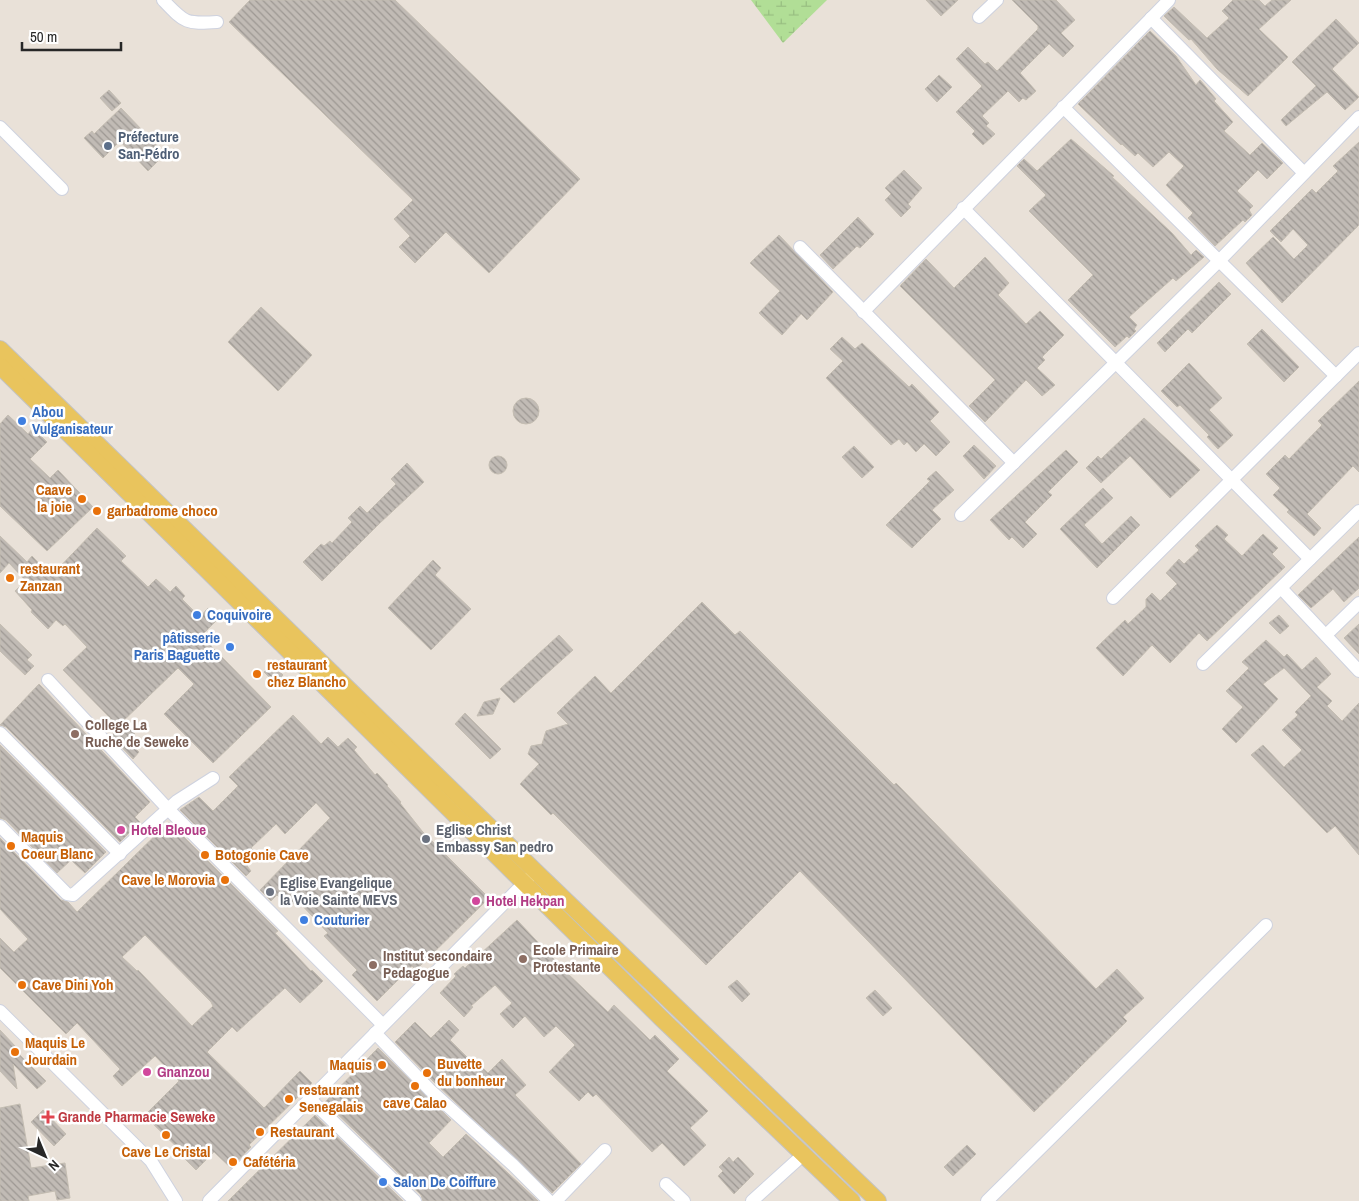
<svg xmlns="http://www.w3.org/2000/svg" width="1359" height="1201" font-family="'Archivo Narrow',sans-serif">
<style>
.wetland{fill:url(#wetland-marsh)}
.building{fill:url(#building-back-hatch);stroke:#c4bdb2;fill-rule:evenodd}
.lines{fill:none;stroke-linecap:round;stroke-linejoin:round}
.minor-casing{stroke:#ced2df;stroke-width:14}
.major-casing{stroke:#c3c3c3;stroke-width:18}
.minor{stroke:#fff;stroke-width:12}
.major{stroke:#e9c45d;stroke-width:16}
.service-dot{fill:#5c6f8a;stroke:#fff;stroke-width:2}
.shop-dot{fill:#3f7fe0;stroke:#fff;stroke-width:2}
.food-dot{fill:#e8710a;stroke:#fff;stroke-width:2}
.education-dot{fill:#8d6e63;stroke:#fff;stroke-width:2}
.hotel-dot{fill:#d1479c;stroke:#fff;stroke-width:2}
.worship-dot{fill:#6b7280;stroke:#fff;stroke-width:2}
.health-dot{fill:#e0444e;stroke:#fff;stroke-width:2}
.labels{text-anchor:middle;stroke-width:5;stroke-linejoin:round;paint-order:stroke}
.service-label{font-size:15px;font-weight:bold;fill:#4e5e75;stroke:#fff;text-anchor:start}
.shop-label{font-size:15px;font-weight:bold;fill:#366cbe;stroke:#fff;text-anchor:start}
.food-label{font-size:15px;font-weight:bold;fill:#c56008;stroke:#fff;text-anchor:start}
.education-label{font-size:15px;font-weight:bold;fill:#785e54;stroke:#fff;text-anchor:start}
.hotel-label{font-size:15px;font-weight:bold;fill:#b23c85;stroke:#fff;text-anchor:start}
.worship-label{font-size:15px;font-weight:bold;fill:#5b616d;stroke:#fff;text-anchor:start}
.health-label{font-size:15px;font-weight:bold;fill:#be3a42;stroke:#fff;text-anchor:start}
</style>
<defs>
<pattern id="wetland-marsh" width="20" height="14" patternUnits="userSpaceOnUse" patternTransform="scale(1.25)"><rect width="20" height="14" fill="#b1de96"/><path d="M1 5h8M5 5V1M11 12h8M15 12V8" fill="none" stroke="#98be81"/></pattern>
<pattern id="building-back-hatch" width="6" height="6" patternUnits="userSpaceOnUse" patternTransform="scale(1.25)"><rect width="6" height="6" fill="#c1bbb5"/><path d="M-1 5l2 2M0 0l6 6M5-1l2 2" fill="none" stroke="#9d9893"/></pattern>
</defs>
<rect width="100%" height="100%" fill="#e9e1d8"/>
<polygon class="wetland" points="751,0 827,0 783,43"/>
<g class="building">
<polygon points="250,0 395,0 580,179 489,273 446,232 415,263 399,247 410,236 394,219 413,200 229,22"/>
<polygon points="926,0 958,0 941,16"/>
<polygon points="1012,0 1056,0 1075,20 1061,33 1074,46 1063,57 1049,44 1020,73 1036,91 1026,100 1023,98 1019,102 1008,91 982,116 989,123 986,126 995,134 983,145 972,134 975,131 956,112 982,86 956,59 968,47 985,64 988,62 997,71 1038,29 1038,26"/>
<polygon points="1233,0 1259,0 1265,6 1272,0 1291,0 1259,29 1288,57 1248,96 1217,69 1191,39 1189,40 1164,16 1174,7 1207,38 1229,18 1222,11"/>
<polygon points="1336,19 1359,43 1332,69 1359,97 1345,110 1327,92 1286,126 1281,120 1316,86 1292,62"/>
<polygon points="1150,31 1176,56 1196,85 1200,80 1216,99 1214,101 1233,122 1224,131 1250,155 1262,143 1283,163 1267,179 1258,170 1237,191 1253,206 1249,210 1252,215 1245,222 1243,220 1215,246 1188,218 1193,213 1166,185 1184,166 1169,152 1153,167 1138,153 1135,156 1122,144 1121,145 1078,104"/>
<polygon points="939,75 952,87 937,102 925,89"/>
<polygon points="109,90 121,103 112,111 100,98"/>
<polygon points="121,108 165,154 148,171 120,141 103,158 84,138 92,131 94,134"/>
<polygon points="1071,139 1114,176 1112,177 1172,233 1191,255 1196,250 1204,257 1176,281 1173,278 1129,317 1137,325 1134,329 1136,331 1129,338 1127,336 1115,347 1068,300 1093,275 1029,211 1046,195 1017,166 1024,159 1037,171"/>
<polygon points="1359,142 1359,225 1282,303 1246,263 1273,237 1294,259 1308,245 1293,229 1281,242 1270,231 1312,189 1316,193 1338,171 1333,166"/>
<polygon points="904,170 922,188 908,204 911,207 901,217 885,200 891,194 885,188"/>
<polygon points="858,217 874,234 860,248 857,246 833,269 820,255"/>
<polygon points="779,235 833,292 807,320 801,314 782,335 759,313 780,291 750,263"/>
<polygon points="985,257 1009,283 998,295 1026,324 1040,311 1064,335 1042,357 1045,360 1037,368 1055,385 1042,396 1026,380 985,422 969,406 995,380 900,286 926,259 954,288"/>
<polygon points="1219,282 1231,294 1192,333 1188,329 1165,352 1157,343"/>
<polygon points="261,307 312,355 278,391 228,342"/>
<polygon points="1262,329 1299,367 1284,382 1247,344"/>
<polygon points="842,337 855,349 862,343 909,387 912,384 939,412 930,421 950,442 936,456 924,444 916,452 907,442 904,445 899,439 891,445 826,378 843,361 830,349"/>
<polygon points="1189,363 1222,398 1209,410 1233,435 1218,449 1207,437 1209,435 1180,405 1177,407 1161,391"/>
<polygon points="1359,381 1359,472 1353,466 1307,514 1321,528 1314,536 1287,512 1289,510 1273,495 1280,488 1266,474 1285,455 1289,459 1322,425 1318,421"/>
<circle cx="526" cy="411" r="13"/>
<polygon points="8,415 28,434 33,428 47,442 30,459 50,478 58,470 93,507 47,551 0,506 0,424"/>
<polygon points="1144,418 1200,470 1170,498 1130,456 1101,483 1086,468 1098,456 1101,459"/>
<polygon points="974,445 996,466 984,479 963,456"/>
<polygon points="854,446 874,467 862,478 842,457"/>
<polygon points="1066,450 1078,462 1048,492 1052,495 1025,522 1037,534 1023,548 1012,537 1009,540 990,520"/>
<circle cx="498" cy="465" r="9"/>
<polygon points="407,463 424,482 380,523 322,581 303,562 321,544 324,546 330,541 332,543 352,522 348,518 360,506 367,513 396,484 391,479"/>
<polygon points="936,471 954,490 932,510 941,519 912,548 886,525 930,481 927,479"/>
<polygon points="1103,488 1113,498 1084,525 1102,544 1131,516 1140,525 1097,568 1060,529"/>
<polygon points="1217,525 1228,535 1224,539 1242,556 1263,534 1278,548 1272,554 1285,567 1207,641 1199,633 1170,663 1152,645 1123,676 1096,648 1125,620 1128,624 1146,607 1146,599 1152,593 1160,601 1177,584 1166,573 1179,559 1184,564 1199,550 1195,546"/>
<polygon points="97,528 126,556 121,561 148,587 156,579 170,592 176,586 185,596 182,599 200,617 208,608 219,618 204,633 214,643 211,646 271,707 213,763 164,714 194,684 178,668 118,726 63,670 87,647 65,624 63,626 56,620 48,629 31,612 32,610 15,591 26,581 9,563 0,573 0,536 27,562 32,556 51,576"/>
<polygon points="1359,537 1359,588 1344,602 1333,589 1311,608 1298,595"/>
<polygon points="433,560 441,568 435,575 471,609 431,650 388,608"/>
<polygon points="702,602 735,635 740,631 894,785 896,783 1096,989 1117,969 1144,998 1123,1017 1127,1021 1034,1112 800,871 706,965 553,813 551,815 520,784 539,764 528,754 531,746 542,744 546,731 568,724 557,713 595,676 611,693"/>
<polygon points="1279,615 1289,626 1280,634 1269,623"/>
<polygon points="0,624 32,655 27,660 34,666 25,675 0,651"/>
<polygon points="1359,624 1359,654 1344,638"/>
<polygon points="559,635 573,650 514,703 500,689"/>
<polygon points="1266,640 1284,657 1287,654 1302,670 1316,657 1331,674 1317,687 1332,701 1327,706 1342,721 1359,703 1359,855 1335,826 1327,833 1251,755 1263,745 1284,767 1302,750 1282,730 1298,715 1295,712 1311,696 1284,668 1263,684 1278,699 1236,743 1222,729 1243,707 1226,691 1249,668 1242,662"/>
<polygon points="272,665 283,675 275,683 264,672"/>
<polygon points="39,684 150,802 135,817 140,822 120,842 6,727 0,725"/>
<polygon points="500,698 493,714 477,716 484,702"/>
<polygon points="465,713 501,749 490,759 455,724"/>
<polygon points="293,715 321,744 328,737 338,747 348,738 357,747 354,750 375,775 377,773 388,785 387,786 401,802 400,803 422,831 489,898 416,970 412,966 377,1001 352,975 357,970 324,936 328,933 297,900 289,907 277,895 271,901 260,890 330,818 316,803 285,834 276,824 251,848 258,855 247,866 251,871 246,876 180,810 199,797 213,811 238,786 229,777"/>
<polygon points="124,723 135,734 128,741 139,752 133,759 111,736"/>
<polygon points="0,745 106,852 85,873 71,860 57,873 6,820 0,818"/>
<path d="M169,822L278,931L275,933L311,971L312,970L323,981L300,1003L285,988L237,1032L232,1027L207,1052L264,1108L300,1071L312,1083L249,1145L251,1147L231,1168L214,1152L196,1170L184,1158L186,1156L147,1118L150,1114L148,1112L179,1081L155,1056L122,1086L113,1076L120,1069L77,1023L66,1034L0,968V938L14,952L28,939L0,909V838L61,900L68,902L77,912ZM145,935L211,1002L213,1006L192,1026L138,970L137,971L122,957Z"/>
<polygon points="517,920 566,972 608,1012 614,1005 650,1040 655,1035 679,1059 667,1071 708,1111 690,1128 706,1145 684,1166 662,1143 652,1152 596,1094 593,1097 588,1092 579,1101 549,1072 575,1045 556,1026 544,1037 525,1016 513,1028 500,1014 512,1003 495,985 471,1006 473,1007 464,1017 440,993 456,976 454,974 463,966 465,968"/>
<polygon points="737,980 750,994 742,1002 728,987"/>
<polygon points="875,990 892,1008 883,1016 866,998"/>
<polygon points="449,1020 459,1030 450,1040 470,1060 472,1058 488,1073 502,1059 526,1085 515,1095 581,1164 552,1193 436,1084 395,1042 415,1022 431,1038"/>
<polygon points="0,1030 16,1047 14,1049 46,1081 37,1089 13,1064 17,1089 0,1071"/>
<polygon points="378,1048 451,1120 429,1143 443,1157 466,1134 538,1201 423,1201 421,1195 325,1102"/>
<polygon points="20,1104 31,1168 65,1163 70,1198 57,1200 55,1191 28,1196 29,1201 0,1201 0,1108"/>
<polygon points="43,1110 66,1134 54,1146 31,1122"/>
<polygon points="315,1115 403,1201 228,1201"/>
<polygon points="967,1145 976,1154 953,1176 944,1167"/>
<polygon points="729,1157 733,1162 738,1157 754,1174 734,1194 718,1176 723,1171 719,1167"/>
</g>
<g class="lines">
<defs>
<g id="minor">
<path d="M163,0C185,23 185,24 217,22"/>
<polyline points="979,17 997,0"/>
<polyline points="1151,18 1304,173"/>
<polyline points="1063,107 1336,376"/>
<polyline points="0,127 62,189"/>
<polyline points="963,208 1310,559"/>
<polyline points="800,247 1014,463"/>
<polyline points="863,312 1169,0"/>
<polyline points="961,515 1220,260 1359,117"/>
<polyline points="1281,588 1359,671"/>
<polyline points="1113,598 1359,353"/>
<polyline points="1326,635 1359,603"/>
<polyline points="1203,664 1359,511"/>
<polyline points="48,680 168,809 383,1025"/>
<polyline points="0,733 120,854"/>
<polyline points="0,826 67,894 73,895 177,801 213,778"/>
<polyline points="0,1011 151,1161 176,1201"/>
<polyline points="375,1033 430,1090 513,1165 549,1201"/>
<polyline points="309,1098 415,1201"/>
<polyline points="666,1184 684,1201"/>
<polyline points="209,1201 529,878"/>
<polyline points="556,1201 605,1150"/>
<polyline points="752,1201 804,1154"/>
<polyline points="987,1201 1266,925"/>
</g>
<g id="major">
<polyline points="0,349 536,872 878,1201"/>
<polyline points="0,366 661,1018 852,1201"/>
</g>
</defs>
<use href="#minor" class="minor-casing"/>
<use href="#major" class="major-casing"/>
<use href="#minor" class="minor"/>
<use href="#major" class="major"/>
</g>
<circle class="service-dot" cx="108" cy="146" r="5"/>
<g class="shop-dot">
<circle cx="22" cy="421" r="5"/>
<circle cx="197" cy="615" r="5"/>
<circle cx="230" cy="647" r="5"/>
<circle cx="304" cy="920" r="5"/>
<circle cx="383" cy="1182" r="5"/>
</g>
<g class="food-dot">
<circle cx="82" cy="499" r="5"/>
<circle cx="97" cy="511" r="5"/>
<circle cx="10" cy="578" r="5"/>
<circle cx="257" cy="674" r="5"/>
<circle cx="11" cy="846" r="5"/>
<circle cx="205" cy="855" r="5"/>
<circle cx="225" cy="880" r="5"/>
<circle cx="22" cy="985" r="5"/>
<circle cx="15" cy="1052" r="5"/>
<circle cx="382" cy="1065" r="5"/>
<circle cx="427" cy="1073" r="5"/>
<circle cx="415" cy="1086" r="5"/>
<circle cx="289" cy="1099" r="5"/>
<circle cx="260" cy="1132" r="5"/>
<circle cx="166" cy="1135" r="5"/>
<circle cx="233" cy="1162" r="5"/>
</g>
<g class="education-dot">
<circle cx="75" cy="734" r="5"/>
<circle cx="523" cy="959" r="5"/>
<circle cx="373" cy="965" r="5"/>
</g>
<g class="hotel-dot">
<circle cx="121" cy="830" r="5"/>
<circle cx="476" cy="901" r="5"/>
<circle cx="147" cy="1072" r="5"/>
</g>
<g class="worship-dot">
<circle cx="426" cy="839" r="5"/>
<circle cx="270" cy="892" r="5"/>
</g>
<path class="health-dot" d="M45.5 1109.5h5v5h5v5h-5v5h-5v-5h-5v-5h5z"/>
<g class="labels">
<g class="service-label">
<text x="118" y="142">Préfecture<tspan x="118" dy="17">San-Pédro</tspan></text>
</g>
<g class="shop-label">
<text x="32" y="417">Abou<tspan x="32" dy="17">Vulganisateur</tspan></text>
<text x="207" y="620">Coquivoire</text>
<text x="220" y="643" text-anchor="end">pâtisserie<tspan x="220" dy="17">Paris Baguette</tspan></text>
<text x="314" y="925">Couturier</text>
<text x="393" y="1187">Salon De Coiffure</text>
</g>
<g class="food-label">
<text x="72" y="495" text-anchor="end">Caave<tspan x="72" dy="17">la joie</tspan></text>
<text x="107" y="516">garbadrome choco</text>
<text x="20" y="574">restaurant<tspan x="20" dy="17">Zanzan</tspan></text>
<text x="267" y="670">restaurant<tspan x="267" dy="17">chez Blancho</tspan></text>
<text x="21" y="842">Maquis<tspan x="21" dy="17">Coeur Blanc</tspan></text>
<text x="215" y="860">Botogonie Cave</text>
<text x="215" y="885" text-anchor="end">Cave le Morovia</text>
<text x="32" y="990">Cave Dini Yoh</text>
<text x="25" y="1048">Maquis Le<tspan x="25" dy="17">Jourdain</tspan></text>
<text x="437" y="1069">Buvette<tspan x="437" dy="17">du bonheur</tspan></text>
<text x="372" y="1070" text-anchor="end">Maquis</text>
<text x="299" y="1095">restaurant<tspan x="299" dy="17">Senegalais</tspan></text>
<text x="415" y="1108" text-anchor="middle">cave Calao</text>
<text x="270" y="1137">Restaurant</text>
<text x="166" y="1157" text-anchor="middle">Cave Le Cristal</text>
<text x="243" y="1167">Cafétéria</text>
</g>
<g class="education-label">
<text x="85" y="730">College La<tspan x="85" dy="17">Ruche de Seweke</tspan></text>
<text x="533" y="955">Ecole Primaire<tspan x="533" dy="17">Protestante</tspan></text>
<text x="383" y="961">Institut secondaire<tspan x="383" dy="17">Pedagogue</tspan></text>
</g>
<g class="hotel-label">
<text x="131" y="835">Hotel Bleoue</text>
<text x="486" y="906">Hotel Hekpan</text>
<text x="157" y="1077">Gnanzou</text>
</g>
<g class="worship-label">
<text x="436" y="835">Eglise Christ<tspan x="436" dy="17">Embassy San pedro</tspan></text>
<text x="280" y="888">Eglise Evangelique<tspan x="280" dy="17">la Voie Sainte MEVS</tspan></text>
</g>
<g class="health-label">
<text x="58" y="1122">Grande Pharmacie Seweke</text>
</g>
</g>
<g transform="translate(45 1156) rotate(136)" stroke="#ffffff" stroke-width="4" paint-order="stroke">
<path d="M0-4L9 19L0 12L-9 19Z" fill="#272727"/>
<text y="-8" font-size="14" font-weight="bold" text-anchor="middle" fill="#272727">N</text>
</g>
<path d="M22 42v8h99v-8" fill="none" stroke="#272727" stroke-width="2.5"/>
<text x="30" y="42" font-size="15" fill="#272727" stroke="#ffffff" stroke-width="4" paint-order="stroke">50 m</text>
</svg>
